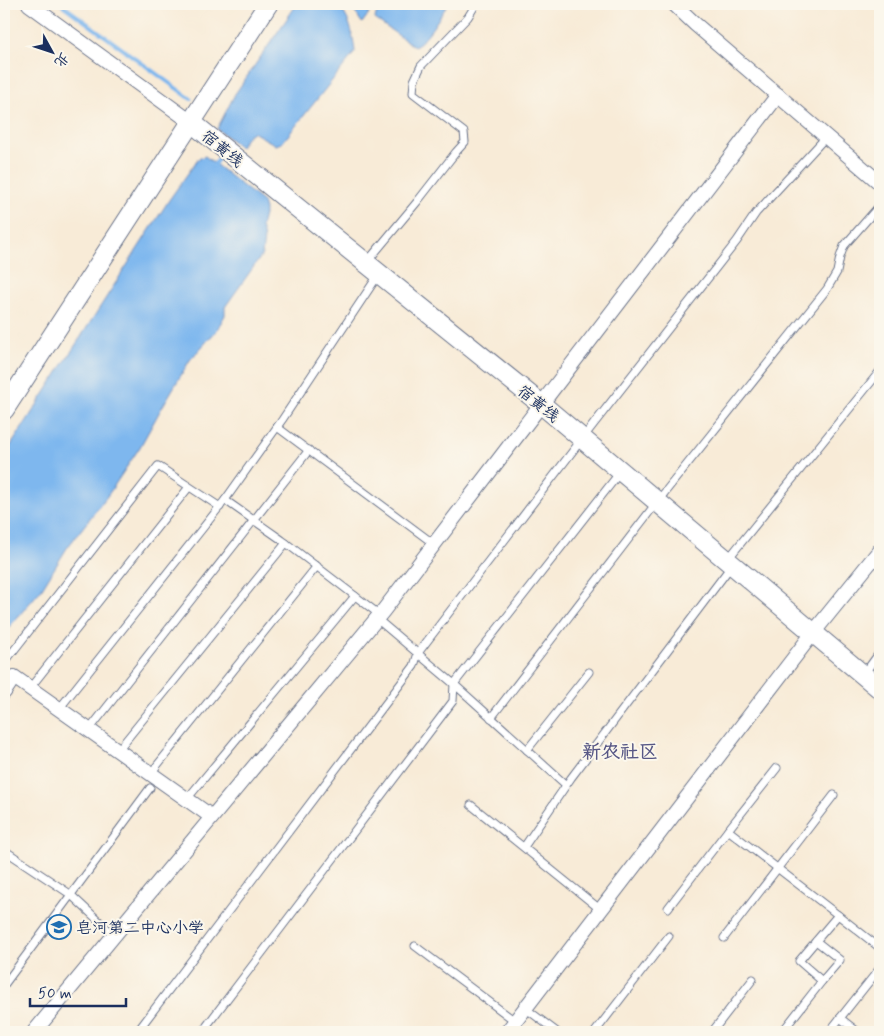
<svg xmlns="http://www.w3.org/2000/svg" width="884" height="1036" font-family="Mynerve,'LXGW WenKai TC',sans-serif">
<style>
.water{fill:#7eb7ee;stroke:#4c73a6}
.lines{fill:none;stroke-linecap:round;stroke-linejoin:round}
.stream{stroke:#7eb7ee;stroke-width:4}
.lane-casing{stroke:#687188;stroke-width:9}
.street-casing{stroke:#687188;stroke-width:16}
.secondary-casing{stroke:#687188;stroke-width:21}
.lane{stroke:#fff;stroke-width:7}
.street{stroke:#fff;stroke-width:14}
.secondary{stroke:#fff;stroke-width:19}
.labels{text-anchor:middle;stroke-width:4;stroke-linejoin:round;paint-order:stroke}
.street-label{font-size:16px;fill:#1b2f5e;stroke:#fbf7ec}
.poi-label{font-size:16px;fill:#1b2f5e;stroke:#fbf7ec;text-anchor:start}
.quarter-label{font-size:19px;font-weight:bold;fill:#585886;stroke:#fbf7ec}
</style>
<rect width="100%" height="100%" fill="#fbf7ec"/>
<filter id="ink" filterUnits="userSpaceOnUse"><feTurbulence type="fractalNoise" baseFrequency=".02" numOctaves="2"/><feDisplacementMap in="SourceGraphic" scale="10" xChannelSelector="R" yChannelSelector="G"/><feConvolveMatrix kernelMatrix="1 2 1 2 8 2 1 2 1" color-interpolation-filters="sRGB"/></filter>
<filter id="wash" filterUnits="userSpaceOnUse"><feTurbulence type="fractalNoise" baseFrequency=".0096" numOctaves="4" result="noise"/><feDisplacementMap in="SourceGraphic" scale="20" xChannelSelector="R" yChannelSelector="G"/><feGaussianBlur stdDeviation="1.12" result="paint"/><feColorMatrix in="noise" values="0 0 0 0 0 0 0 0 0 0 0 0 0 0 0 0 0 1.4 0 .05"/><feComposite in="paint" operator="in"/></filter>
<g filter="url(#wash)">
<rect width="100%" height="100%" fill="#f8ebd7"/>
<g class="water">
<path d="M297,4H336C350,16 353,34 355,52L282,143L276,145L253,132L248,135L240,147L217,129L235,94Z"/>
<polygon points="350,4 376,4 362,23"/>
<path d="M384,4H448C438,19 429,36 415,47L375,19L376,14Z"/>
<polygon points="205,156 263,202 265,210 261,227 264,238 262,255 225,307 225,315 217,330 190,360 161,409 140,447 108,495 67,548 41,590 4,633 4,456 169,200 198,159"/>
</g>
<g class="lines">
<g class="stream">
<polyline points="61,4 191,99"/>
<polyline points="213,167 218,159"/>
</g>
</g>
</g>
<g filter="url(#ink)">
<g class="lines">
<defs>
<g id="lane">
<polyline points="367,262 417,202 456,152 465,142 464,132 413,93 414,81 421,66 468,17 476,4"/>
<polyline points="277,427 434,544"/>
<polyline points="225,500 282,540 380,615"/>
<polyline points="728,559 880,371"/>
<polyline points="377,619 454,684 566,785"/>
<polyline points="4,663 158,466 220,507"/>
<polyline points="864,674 880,652"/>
<polyline points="30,688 189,487"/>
<polyline points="59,709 225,500 282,420 379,274"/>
<polyline points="491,718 657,502 827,289 837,272 840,257 844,246 880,205"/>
<polyline points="89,730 309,450"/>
<polyline points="118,750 286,543"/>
<polyline points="527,750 589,672"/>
<polyline points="151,773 317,566"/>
<polyline points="187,799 355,596"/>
<polyline points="471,805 601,910"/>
<polyline points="728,830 838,915"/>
<polyline points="524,847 571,778 732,565"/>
<polyline points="4,850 70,894 114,935"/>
<polyline points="668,908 728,830 777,768"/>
<polyline points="724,938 834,795"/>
<polyline points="415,946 515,1021"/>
<polyline points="822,981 799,961 838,915 880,948"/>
<polyline points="4,985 150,788"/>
<polyline points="525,1008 557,1032"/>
<polyline points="840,1018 858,1032"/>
<polyline points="137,1032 414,666 418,653 582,439 737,241 756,213 826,137"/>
<polyline points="202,1032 453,701 454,684 621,471"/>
<polyline points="595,1032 669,936"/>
<polyline points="712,1032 753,979"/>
<polyline points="782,1032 822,981 840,960 816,941"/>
<polyline points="829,1032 880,968"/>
</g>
<g id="street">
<polyline points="29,4 191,122"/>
<polyline points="674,4 695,24 880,183"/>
<polyline points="4,692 14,677 212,817"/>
<polyline points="34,1032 383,611 778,95"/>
<polyline points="507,1032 813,633 880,550"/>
</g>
<g id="secondary">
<polyline points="191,122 541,404 880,689"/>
<polyline points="4,410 268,4"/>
</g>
</defs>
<use href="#lane" class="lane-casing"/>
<use href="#street" class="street-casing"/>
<use href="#secondary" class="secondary-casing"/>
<use href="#lane" class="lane"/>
<use href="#street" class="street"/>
<use href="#secondary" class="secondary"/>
</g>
</g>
<defs>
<symbol id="school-ring" viewBox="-11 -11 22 22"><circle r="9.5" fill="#fbf7ec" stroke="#1f6fb2" stroke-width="1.5"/><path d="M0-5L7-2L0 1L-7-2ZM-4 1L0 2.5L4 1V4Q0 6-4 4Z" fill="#1f6fb2"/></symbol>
</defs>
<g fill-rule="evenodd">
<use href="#school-ring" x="45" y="913" width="28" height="28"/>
</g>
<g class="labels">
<g class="street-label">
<text transform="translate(223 148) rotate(39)" y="6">宿黄线</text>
<text transform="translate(539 403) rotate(39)" y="6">宿黄线</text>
</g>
<g class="poi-label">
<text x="76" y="933">皂河第二中心小学</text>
</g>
<g class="quarter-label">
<text x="620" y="758">新农社区</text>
</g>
</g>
<rect width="884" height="1036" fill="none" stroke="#fbf7ec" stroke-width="20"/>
<g transform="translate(52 52) rotate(130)" stroke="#fbf7ec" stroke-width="4" paint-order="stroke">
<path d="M0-4L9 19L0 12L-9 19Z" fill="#1b2f5e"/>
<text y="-8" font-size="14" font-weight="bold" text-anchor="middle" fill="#1b2f5e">北</text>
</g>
<path d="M30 998v8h96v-8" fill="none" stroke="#1b2f5e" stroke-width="2.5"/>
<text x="38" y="998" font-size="15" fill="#1b2f5e" stroke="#fbf7ec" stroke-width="4" paint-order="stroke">50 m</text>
</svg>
